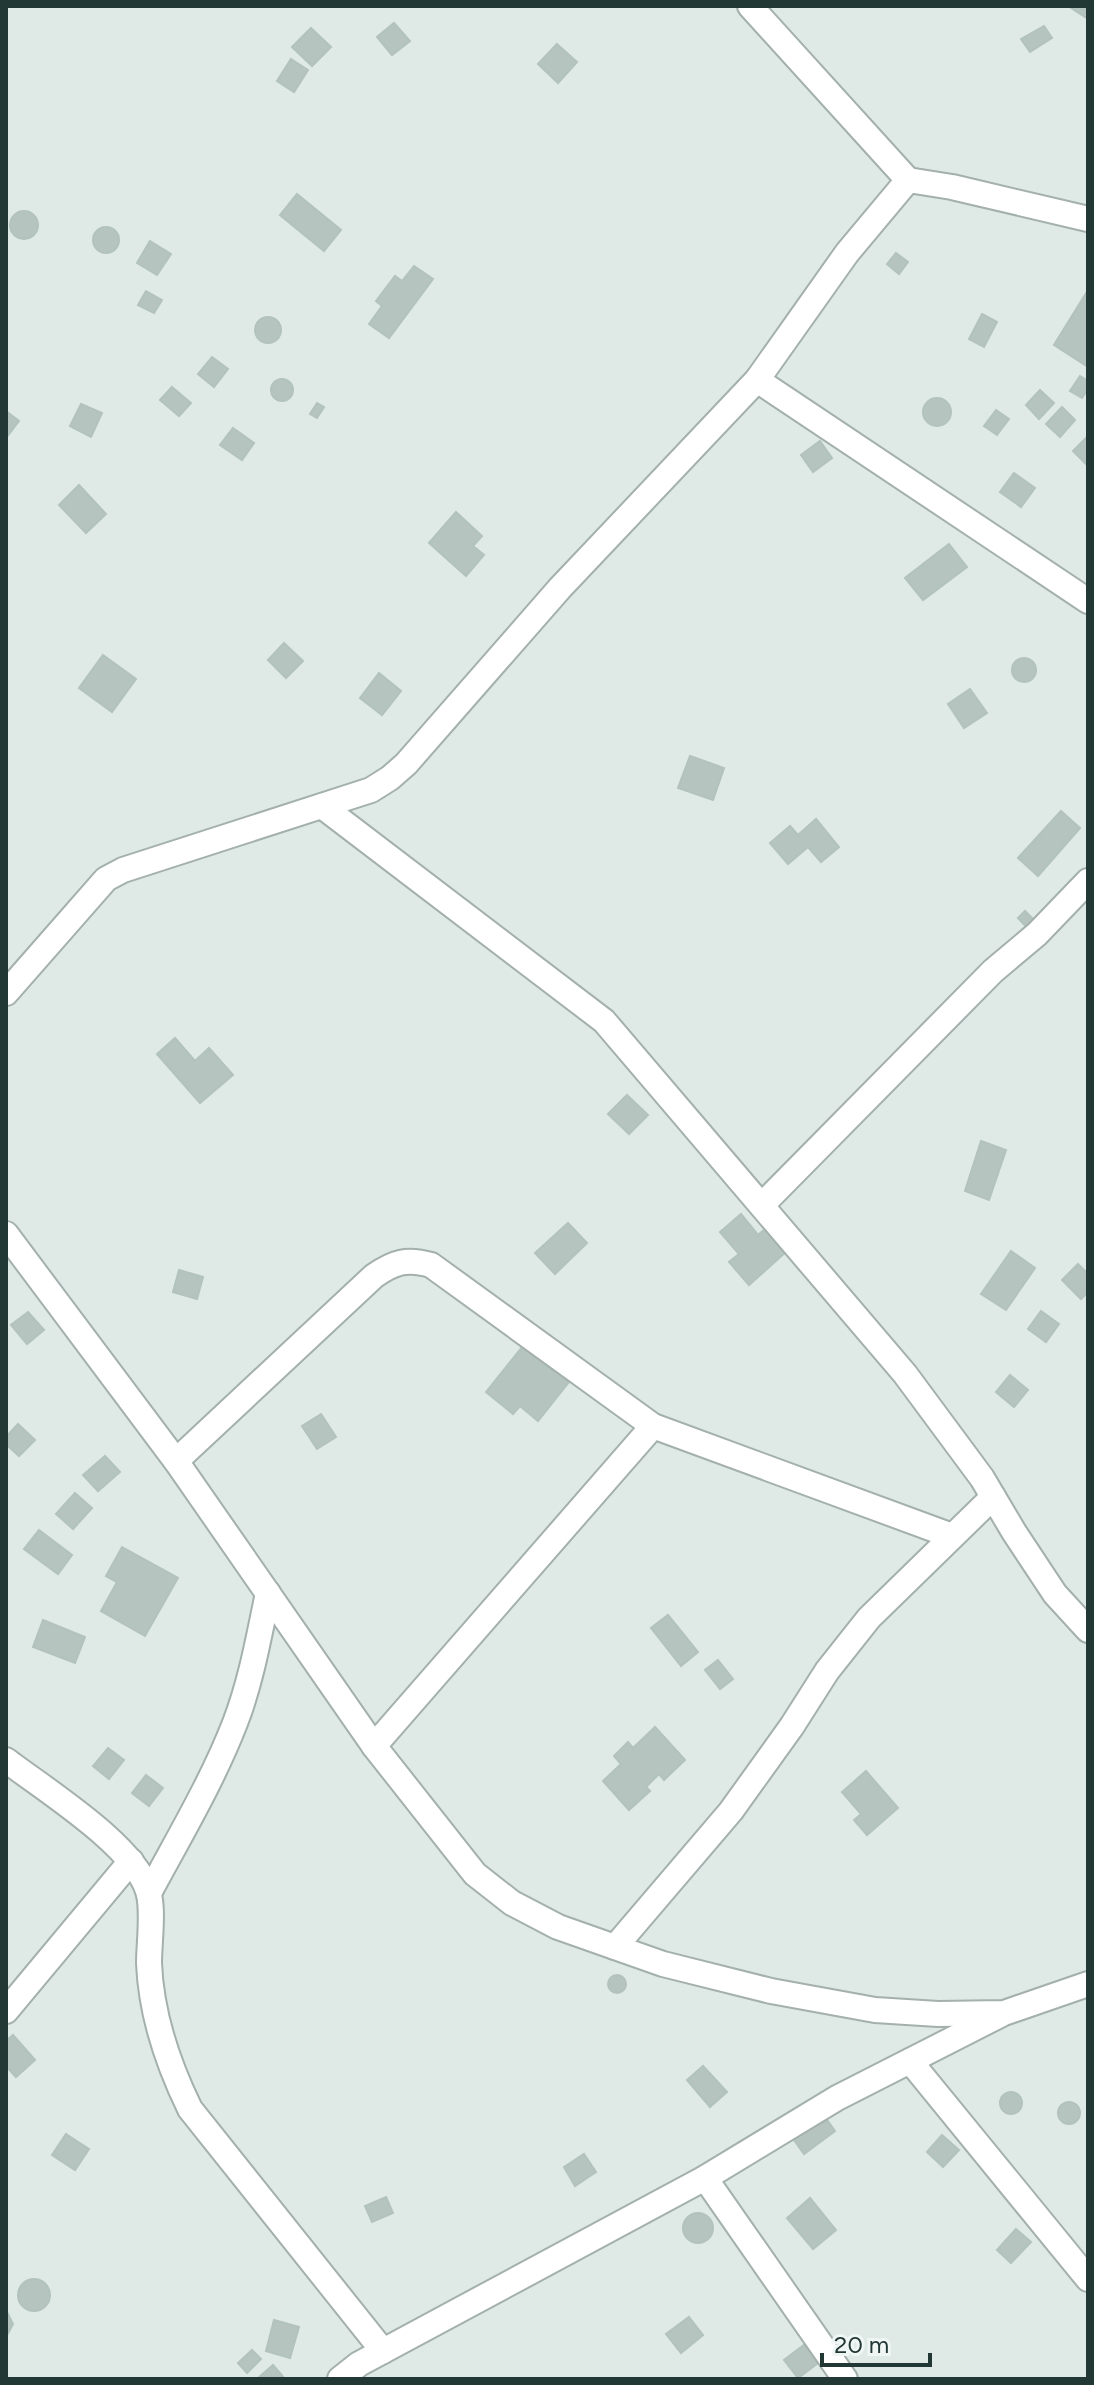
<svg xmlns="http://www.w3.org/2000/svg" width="1094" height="2385" font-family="Figtree,sans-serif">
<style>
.building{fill:#b5c4bf;stroke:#b2c2bd;stroke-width:2}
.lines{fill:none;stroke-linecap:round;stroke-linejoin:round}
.street-casing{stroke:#a3b0ad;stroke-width:28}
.street{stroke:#fff;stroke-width:24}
</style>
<rect width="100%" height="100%" fill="#dfe9e6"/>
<g class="building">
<polygon points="1068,6 1088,6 1088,19"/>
<polygon points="394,23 410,41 392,55 377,37"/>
<polygon points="1044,26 1052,38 1030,52 1021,39"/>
<polygon points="311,28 331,47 312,66 292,47"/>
<polygon points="557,44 577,62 558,83 538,64"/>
<polygon points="291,59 308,70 294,92 277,81"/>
<polygon points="297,194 341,230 324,251 280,215"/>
<circle cx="24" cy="225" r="14"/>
<circle cx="106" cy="240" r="13"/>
<polygon points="150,241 171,254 157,275 137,263"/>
<polygon points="896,253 908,262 899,274 887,264"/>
<polygon points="414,266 433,279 389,338 369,324 382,306 376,301 395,276 402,281"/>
<polygon points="1088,290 1088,367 1054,345"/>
<polygon points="146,291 162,300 154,313 138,305"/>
<polygon points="982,314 997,322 984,347 969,339"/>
<circle cx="268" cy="330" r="13"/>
<polygon points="212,357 228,369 214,387 198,374"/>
<polygon points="1080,376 1088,381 1088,389 1082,398 1070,391"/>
<circle cx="282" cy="390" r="11"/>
<polygon points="172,387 191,403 179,416 160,400"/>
<polygon points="1040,390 1054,403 1039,419 1026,405"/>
<circle cx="937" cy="412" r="14"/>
<polygon points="317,403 324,407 317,418 310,414"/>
<polygon points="81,404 102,413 91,437 70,426"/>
<polygon points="1062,407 1075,420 1060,437 1046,424"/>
<polygon points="996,410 1009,419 997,435 984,426"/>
<polygon points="6,411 19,421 6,438"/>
<polygon points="233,428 254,443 242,460 220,445"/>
<polygon points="1088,436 1088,466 1073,451"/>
<polygon points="820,441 832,458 813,472 801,455"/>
<polygon points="1014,473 1035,488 1021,507 1000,492"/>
<polygon points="79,485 106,514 86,533 59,505"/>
<polygon points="456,512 482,536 473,546 484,555 466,576 429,543"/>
<polygon points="949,544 967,567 923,600 905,578"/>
<polygon points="284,643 303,661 286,678 268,660"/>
<polygon points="103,655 136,679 112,712 79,688"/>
<circle cx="1024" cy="670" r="12"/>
<polygon points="379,673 401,691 382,715 360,698"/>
<polygon points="970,689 987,713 964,728 948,704"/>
<polygon points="690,756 724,768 713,800 678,788"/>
<polygon points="1061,811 1080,828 1038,876 1018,858"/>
<polygon points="816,819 839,847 821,862 808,847 788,864 770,843 790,826 798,835"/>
<polygon points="1025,911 1041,927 1033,934 1018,918"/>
<polygon points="175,1038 195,1061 209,1048 233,1075 200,1103 157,1054"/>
<polygon points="627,1095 648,1115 629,1134 608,1114"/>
<polygon points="981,1141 1006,1150 989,1200 965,1191"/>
<polygon points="741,1214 758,1235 766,1228 786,1252 749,1285 729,1262 739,1254 720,1232"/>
<polygon points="568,1223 587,1243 555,1274 535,1253"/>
<polygon points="1011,1251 1035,1268 1006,1310 981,1294"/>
<polygon points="1078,1264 1088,1274 1088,1292 1081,1299 1062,1280"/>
<polygon points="179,1270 203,1277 197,1299 173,1292"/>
<polygon points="1041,1311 1059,1324 1046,1342 1028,1329"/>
<polygon points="28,1312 44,1330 27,1344 11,1325"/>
<polygon points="523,1346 569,1382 538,1421 520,1406 513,1414 486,1392"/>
<polygon points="1010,1375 1028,1390 1014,1407 996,1392"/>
<polygon points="321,1414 336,1437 317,1449 302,1426"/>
<polygon points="18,1424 35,1440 19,1456 6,1444 6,1437"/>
<polygon points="105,1456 120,1472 98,1491 83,1475"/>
<polygon points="75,1493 92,1508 73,1529 56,1514"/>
<polygon points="39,1530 72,1555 58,1574 24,1549"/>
<polygon points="122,1547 178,1578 145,1636 101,1611 117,1582 106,1576"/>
<polygon points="668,1615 698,1652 681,1666 651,1628"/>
<polygon points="43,1620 85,1637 75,1663 33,1647"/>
<polygon points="718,1660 733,1679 720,1689 705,1670"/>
<polygon points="655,1727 685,1760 664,1780 659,1774 646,1787 650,1791 629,1810 603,1781 621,1764 614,1756 628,1742 633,1748"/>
<polygon points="108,1748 124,1760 109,1779 93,1766"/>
<polygon points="866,1771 898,1808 867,1835 854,1820 861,1814 842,1792"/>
<polygon points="146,1775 163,1788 149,1806 132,1793"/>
<circle cx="617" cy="1984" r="9"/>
<polygon points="13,2035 35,2060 16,2077 6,2066 6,2041"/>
<polygon points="703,2066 727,2092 710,2107 687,2080"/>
<circle cx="1011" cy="2103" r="11"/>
<circle cx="1069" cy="2113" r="11"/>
<polygon points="820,2110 835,2131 804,2154 789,2133"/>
<polygon points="66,2134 89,2149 75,2170 52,2155"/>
<polygon points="942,2135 959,2150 943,2167 927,2152"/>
<polygon points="584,2154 596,2172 575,2186 564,2167"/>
<polygon points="386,2197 393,2213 372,2222 365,2206"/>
<polygon points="810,2198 836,2230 813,2249 787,2218"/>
<circle cx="698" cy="2228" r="15"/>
<polygon points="1016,2229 1031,2242 1011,2263 997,2250"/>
<circle cx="34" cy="2295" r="16"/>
<polygon points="6,2310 13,2324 6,2337"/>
<polygon points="689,2317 703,2335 681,2353 666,2334"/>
<polygon points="274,2320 299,2327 290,2358 266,2351"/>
<polygon points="804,2345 818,2363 798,2378 784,2360"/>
<polygon points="252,2350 261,2359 247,2373 238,2363"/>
<polygon points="273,2365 285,2379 257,2379"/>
</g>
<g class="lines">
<defs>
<g id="street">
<polyline points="750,6 908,180"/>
<polyline points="757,380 1088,601"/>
<polyline points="322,806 604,1021 905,1374 982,1478 1014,1532 1055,1594 1088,1630"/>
<polyline points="6,993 106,879 123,870 371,790 390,778 406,764 560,588 757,380 847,253 908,180 952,187 1088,219"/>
<polyline points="762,1205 993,971 1037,934 1088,881"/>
<polyline points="6,1234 176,1461 374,1746 475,1874 512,1903 558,1927 663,1964 771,1991 875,2010 938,2014 1004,2013 1088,1984"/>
<path d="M176,1461L374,1276C394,1262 407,1258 431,1265L653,1426L952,1536"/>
<polyline points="374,1746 653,1426"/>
<path d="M6,1760C45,1790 134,1845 148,1891C154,1909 149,1943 149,1963C151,2014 168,2064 190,2109L383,2351"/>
<path d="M149,1893C179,1837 212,1782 235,1723C251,1682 259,1636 268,1593"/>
<polyline points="615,1947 731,1811 792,1726 827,1671 869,1618 993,1497"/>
<polyline points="6,2011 131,1861"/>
<polyline points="910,2061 1088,2279"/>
<polyline points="705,2178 845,2379"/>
<polyline points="340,2379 359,2364 705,2178 837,2098 1000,2015"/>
</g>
</defs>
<use href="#street" class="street-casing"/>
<use href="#street" class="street"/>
</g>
<rect width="1094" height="2385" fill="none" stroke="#223834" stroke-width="16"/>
<path d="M822 2353v12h108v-12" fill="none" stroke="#223834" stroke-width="4"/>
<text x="834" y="2353" font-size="24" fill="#223834" stroke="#eff6f4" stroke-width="6" paint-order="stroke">20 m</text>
</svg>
